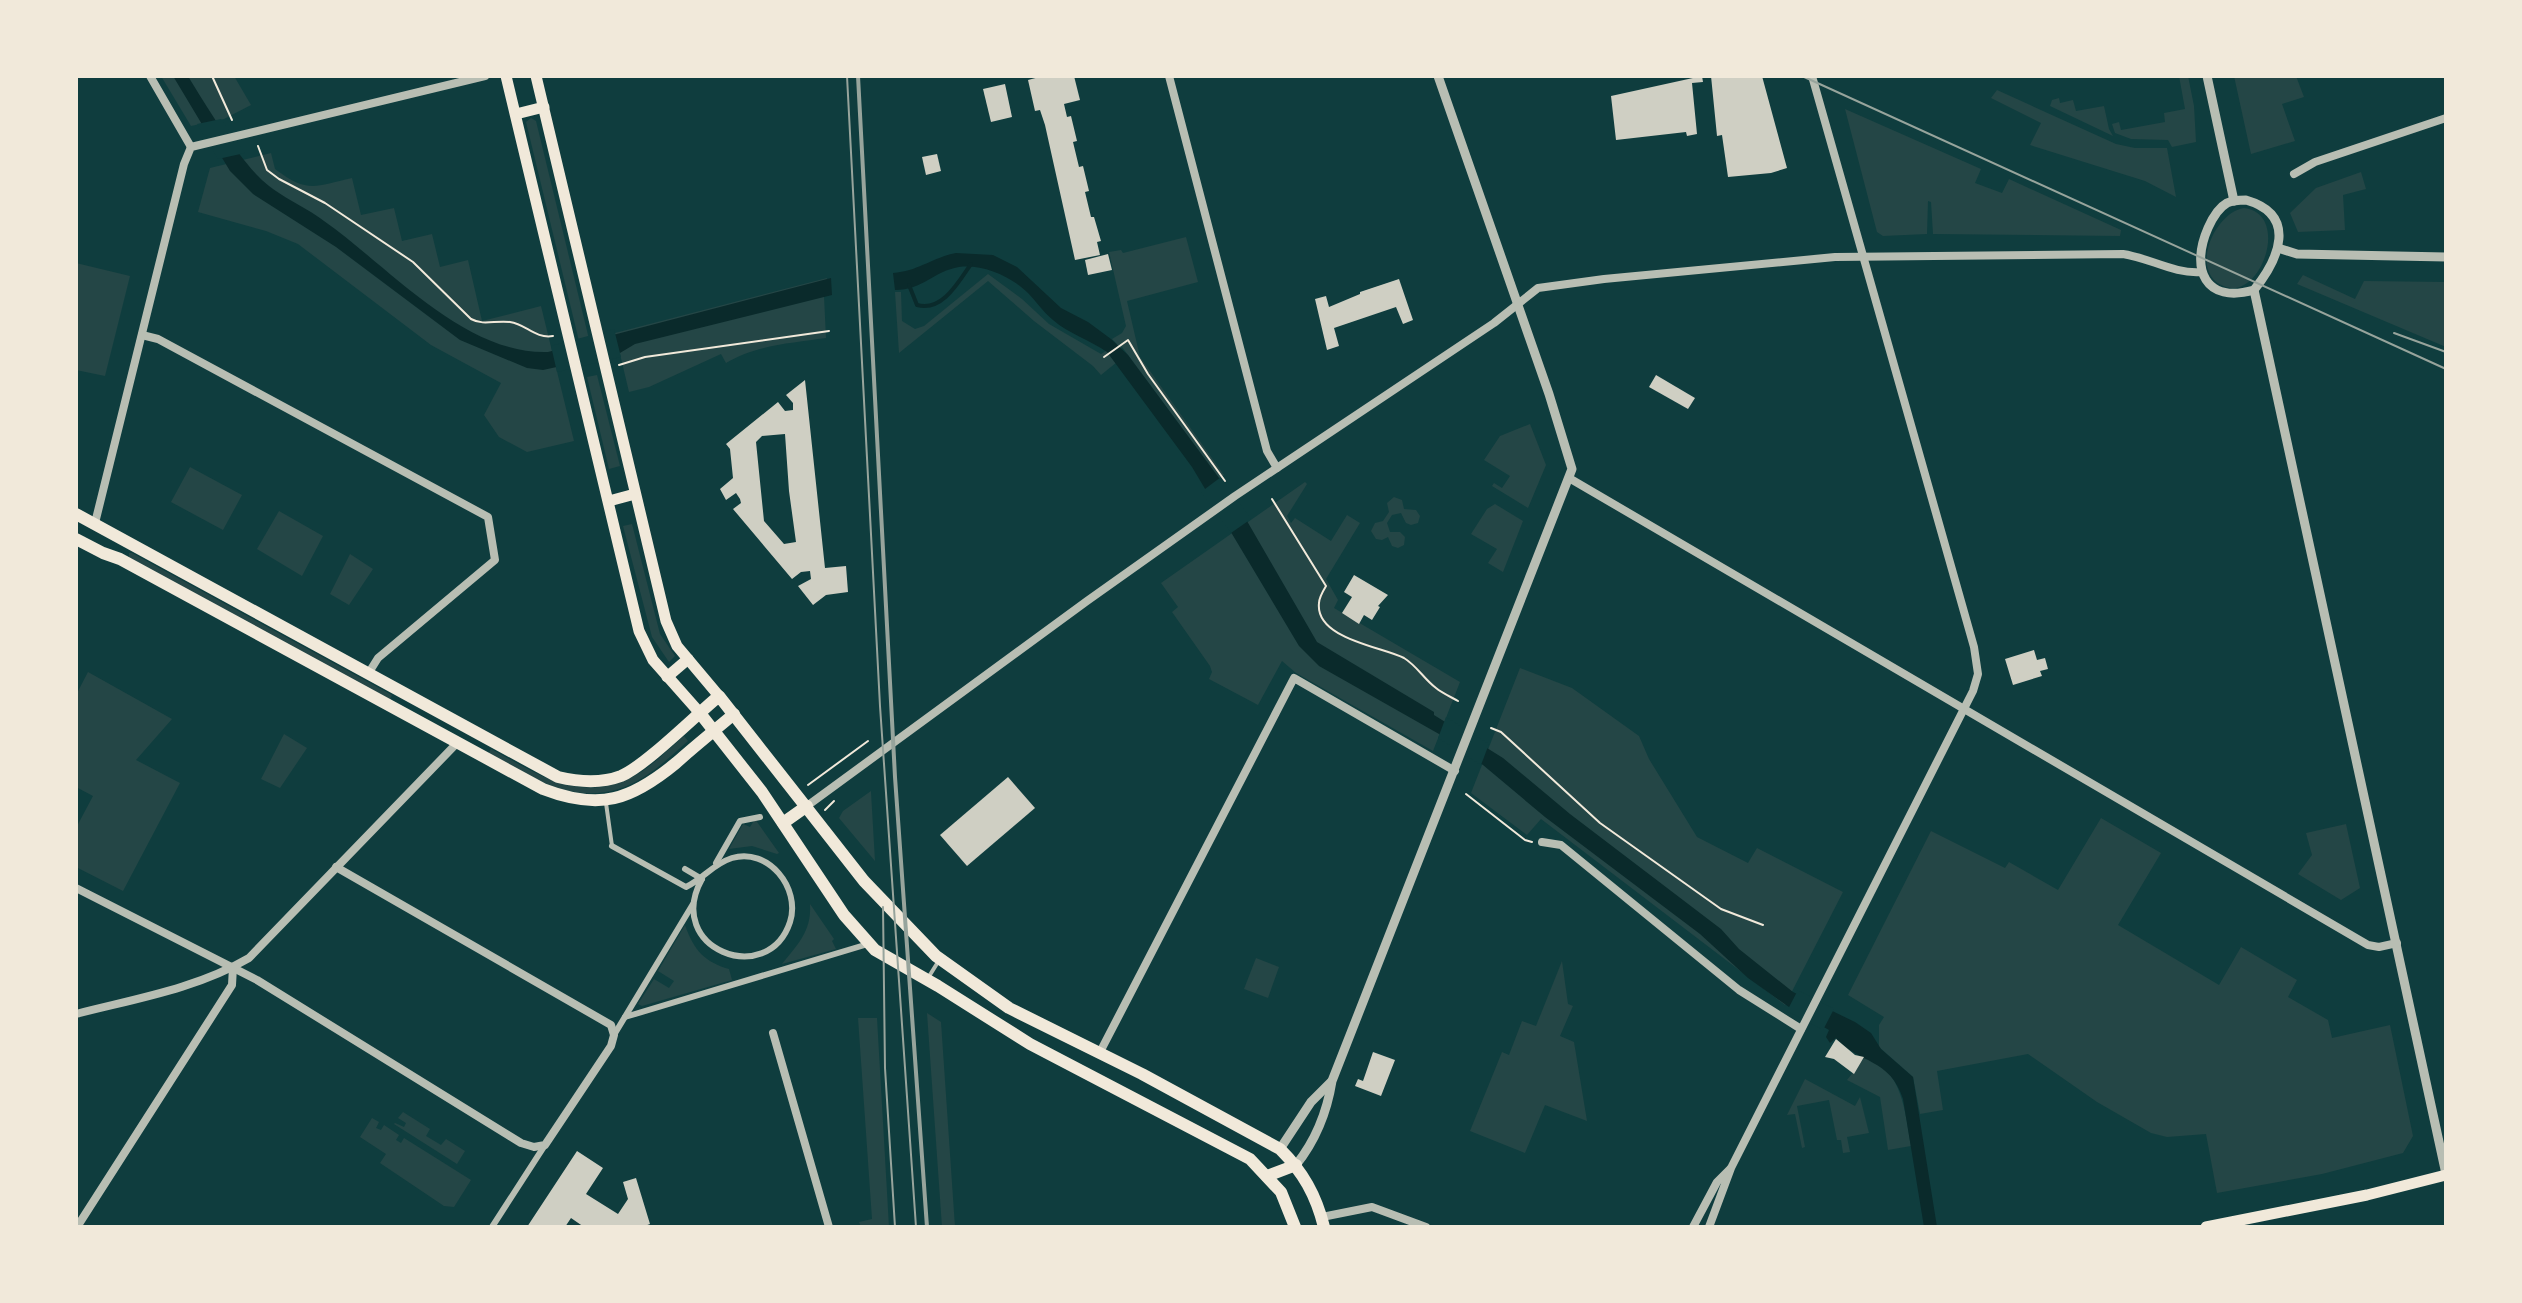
<svg xmlns="http://www.w3.org/2000/svg" width="2522" height="1303" font-family="'Exo 2',sans-serif">
<style>
.green{fill:#244646}
.water{fill:#0a2a2b}
.pier{fill:#0f3d3e}
.lines{fill:none;stroke-linecap:round;stroke-linejoin:round}
.stream{stroke:#0a2a2b;stroke-width:4}
.building{fill:#cfcfc3;fill-rule:evenodd}
.path{stroke:#f1e9da;stroke-width:2}
.service{stroke:#b8beb3;stroke-width:4}
.pedestrian{stroke:#b8beb3;stroke-width:6}
.minor{stroke:#b8beb3;stroke-width:8}
.tertiary{stroke:#b8beb3;stroke-width:9}
.secondary{stroke:#f1e9da;stroke-width:11}
.primary{stroke:#f1e9da;stroke-width:12}
.tram{stroke:#97a49c;stroke-width:2}
.rail{stroke:#97a49c;stroke-width:4}
</style>
<rect width="100%" height="100%" fill="#0f3d3e"/>
<g class="green">
<polygon points="161,76 234,76 251,105 224,119 191,126"/>
<polygon points="2179,76 2188,76 2194,106 2196,142 2172,147 2168,140 2131,139 2115,133 2112,124 2119,122 2121,130 2165,122 2164,113 2185,109"/>
<polygon points="2234,76 2296,76 2304,97 2282,104 2295,141 2251,154"/>
<polygon points="1997,90 2116,144 2135,148 2167,148 2176,197 2145,181 2030,145 2041,123 1991,98"/>
<polygon points="2059,98 2060,103 2073,100 2076,111 2104,106 2109,129 2113,136 2050,106 2052,100"/>
<polygon points="1845,109 1981,169 1975,183 2002,193 2009,179 2121,230 2120,236 1933,234 1931,202 1928,201 1927,234 1883,236 1877,232"/>
<polygon points="531,118 536,121 589,339 579,341 526,122"/>
<path d="M271,153L275,169C308,194 315,186 352,178L361,215L394,208L402,241L432,234L440,267L468,260L482,321L541,306L574,441L527,452L499,437L484,415L501,383L431,345L298,244L266,231L198,212L210,168Z"/>
<polygon points="2361,172 2366,189 2343,195 2345,230 2298,232 2290,213 2316,188"/>
<path d="M2244,208C2291,214 2261,299 2226,287C2187,275 2214,212 2244,208Z"/>
<polygon points="1186,237 1198,282 1127,301 1140,357 1224,475 1219,478 1122,347 1115,352 1122,358 1101,375 1093,366 1034,321 988,281 899,353 895,292 901,292 902,321 915,329 924,326 988,274 1022,299 1049,324 1101,354 1117,344 1112,339 1122,333 1126,326 1109,252 1121,250 1123,253"/>
<polygon points="76,263 130,276 105,376 76,370"/>
<polygon points="2303,275 2355,299 2364,281 2446,282 2446,347 2297,284"/>
<path d="M827,278L824,296L826,338C792,343 756,345 726,363L721,354L649,387L629,392L615,333Z"/>
<polygon points="597,375 620,466 609,469 587,377"/>
<polygon points="1530,424 1546,465 1528,508 1492,486 1494,483 1502,488 1510,476 1484,460 1500,436"/>
<polygon points="190,467 242,495 223,530 171,502"/>
<polygon points="1305,482 1307,484 1287,516 1291,523 1295,518 1331,541 1347,515 1360,523 1326,579 1338,600 1334,608 1460,682 1433,751 1296,673 1282,661 1258,705 1209,679 1212,672 1210,666 1172,612 1178,607 1161,583"/>
<polygon points="1394,497 1402,500 1404,509 1416,510 1420,516 1418,523 1411,525 1406,523 1401,513 1392,515 1387,523 1390,532 1400,532 1405,537 1404,545 1398,548 1392,546 1388,537 1382,540 1376,539 1371,531 1375,523 1383,521 1389,512 1387,503"/>
<polygon points="1495,504 1523,521 1503,572 1488,563 1497,549 1471,534 1487,509"/>
<polygon points="279,511 323,536 302,576 257,549"/>
<polygon points="632,524 660,634 675,656 669,662 652,637 623,526"/>
<polygon points="129,553 132,553 392,695 390,700 129,558"/>
<polygon points="350,554 373,569 349,605 330,594"/>
<polygon points="1520,668 1572,688 1639,736 1649,759 1697,837 1748,863 1757,848 1843,892 1785,1005 1541,819 1527,835 1471,793"/>
<polygon points="88,672 172,719 136,760 180,783 123,891 76,867 76,828 93,796 76,787 76,695"/>
<polygon points="284,734 307,748 280,788 261,779"/>
<path d="M684,736L688,741C674,753 660,767 644,777C587,813 540,782 488,754L491,749C541,776 584,807 641,772C656,762 670,748 684,736Z"/>
<polygon points="871,791 871,792 875,861 839,818 843,811"/>
<polygon points="2101,818 2161,853 2118,925 2219,985 2241,947 2297,980 2288,997 2328,1020 2332,1038 2390,1025 2413,1136 2403,1153 2322,1174 2217,1193 2206,1134 2167,1137 2151,1133 2097,1102 2028,1054 1937,1071 1943,1110 1920,1114 1913,1077 1879,1047 1879,1025 1884,1017 1848,995 1931,831 2005,868 2009,862 2058,890"/>
<polygon points="755,819 779,853 777,854 752,846 729,849 743,824 750,827"/>
<polygon points="2346,824 2360,888 2341,900 2298,874 2312,855 2306,833"/>
<path d="M810,904L834,939L832,941L836,949L782,964C796,946 812,932 810,904Z"/>
<path d="M685,925C694,951 705,962 729,969L732,980L642,1006L638,1004L654,979L669,988L674,981L658,971Z"/>
<polygon points="1256,958 1279,967 1268,998 1244,989"/>
<polygon points="1562,961 1568,1004 1573,1006 1560,1036 1574,1042 1587,1121 1545,1105 1525,1153 1470,1131 1502,1052 1509,1055 1522,1021 1536,1026"/>
<polygon points="927,1013 941,1022 955,1227 942,1227"/>
<polygon points="858,1018 877,1018 889,1227 861,1227 859,1222 872,1219"/>
<path d="M1865,1057C1903,1069 1905,1113 1911,1146L1888,1150L1880,1097L1847,1080Z"/>
<polygon points="1805,1079 1855,1106 1860,1097 1869,1133 1847,1137 1850,1152 1843,1153 1841,1140 1837,1140 1829,1100 1797,1106 1805,1147 1802,1148 1795,1114 1787,1115"/>
<polygon points="403,1112 430,1129 426,1136 441,1145 446,1139 465,1151 457,1164 394,1124 395,1123 404,1127 406,1123 398,1118"/>
<polygon points="372,1118 379,1122 376,1128 381,1130 384,1125 399,1135 396,1140 401,1143 404,1138 471,1180 454,1207 444,1206 380,1163 386,1154 360,1137"/>
</g>
<g class="water">
<path d="M173,76H188C206,106 234,151 258,176C277,196 303,205 324,221C387,265 464,355 548,352L831,278L832,295L635,344L620,353L543,370L527,368L460,340L336,247L253,194L230,171Z"/>
<path d="M956,253L993,255L1017,267L1061,308L1088,322L1111,339L1128,355L1219,478L1247,521L1317,642L1434,712V715L1503,758L1570,814L1721,929L1739,949L1793,992L1855,1022L1871,1033L1881,1049L1913,1077L1937,1227H1924L1903,1099C1890,1058 1859,1064 1836,1038L1830,1043L1826,1037L1829,1030L1789,1007L1748,978L1700,934L1545,817L1483,765L1439,734L1319,666L1299,646L1192,467L1107,352C1090,340 1069,334 1053,320C1043,312 1036,301 1028,293C1011,276 982,264 959,267C934,271 923,290 895,290L893,273C919,271 931,258 956,253Z"/>
</g>
<g class="pier">
<polygon points="221,119 245,153 218,159 197,124"/>
<polygon points="614,329 621,357 557,372 551,346"/>
<polygon points="1221,477 1251,519 1231,533 1201,492"/>
<polygon points="1446,717 1489,744 1481,765 1438,738"/>
<polygon points="1798,990 1834,1009 1823,1030 1787,1011"/>
</g>
<g class="lines">
<path class="stream" d="M909,285L917,305C942,312 958,283 971,264"/>
</g>
<g class="building">
<polygon points="1043,76 1074,76 1080,100 1064,104 1067,117 1071,116 1077,141 1073,142 1079,167 1083,166 1089,191 1085,192 1091,217 1094,217 1101,241 1097,242 1100,255 1075,260 1045,125 1040,110 1035,111 1028,80"/>
<polygon points="1702,76 1703,82 1692,83 1697,134 1687,136 1686,132 1616,140 1611,96"/>
<polygon points="1711,76 1762,76 1787,168 1771,173 1728,177 1722,135 1717,136"/>
<polygon points="1005,84 1012,117 991,122 983,89"/>
<polygon points="937,154 941,171 926,175 922,157"/>
<polygon points="1108,254 1112,270 1088,275 1085,260"/>
<polygon points="1399,279 1413,320 1403,324 1396,307 1334,328 1339,346 1327,350 1315,299 1326,296 1329,307 1360,294 1360,292"/>
<polygon points="1656,375 1695,398 1688,409 1649,387"/>
<path d="M805,380L825,568L846,566L848,592L826,595L813,605L798,586L811,579L810,571L801,572L792,579L733,509L741,503L740,499L736,493L726,500L720,489L733,478L730,449L726,444L778,402L785,411L793,410V403L786,395ZM785,434L789,491L796,542L784,544L764,521L756,442L762,436Z"/>
<polygon points="1354,575 1388,595 1378,606 1380,607 1372,620 1364,615 1359,624 1342,613 1352,597 1344,592"/>
<polygon points="2034,650 2037,660 2045,658 2048,669 2040,671 2042,676 2013,685 2005,659"/>
<polygon points="1008,777 1035,808 967,866 940,835"/>
<polygon points="1836,1039 1855,1055 1864,1057 1854,1074 1834,1059 1825,1057"/>
<polygon points="1373,1052 1395,1060 1381,1096 1355,1086 1358,1079 1363,1081"/>
<polygon points="577,1151 603,1168 586,1194 618,1214 628,1199 623,1182 636,1178 650,1224 642,1227 584,1227 571,1218 565,1227 527,1227"/>
</g>
<g class="lines">
<g class="path">
<polyline points="212,76 232,120"/>
<path d="M258,146L267,170L279,179L325,203L413,262L471,319C484,326 495,320 510,322C526,324 535,339 553,336"/>
<polyline points="1104,357 1128,340 1148,374 1225,481"/>
<polyline points="619,365 645,357 829,331"/>
<path d="M1272,499L1326,586C1323,591 1319,598 1319,603C1315,639 1383,647 1404,658C1417,666 1424,679 1436,688C1442,693 1451,697 1458,701"/>
<polyline points="1491,728 1501,732 1600,823 1721,909 1763,925"/>
<polyline points="808,785 868,741"/>
<polyline points="1466,794 1525,840 1532,842"/>
<polyline points="825,810 834,801"/>
</g>
<g class="service">
<polyline points="606,803 612,846"/>
<polyline points="928,978 938,962"/>
</g>
<g class="pedestrian">
<path d="M612,846L686,887C704,878 713,864 732,858C768,847 801,888 790,922C768,989 663,949 702,879"/>
<polyline points="716,863 740,821 760,817"/>
<polyline points="685,869 702,879"/>
<polyline points="625,1017 868,944"/>
<polyline points="614,1035 693,904"/>
<polyline points="492,1227 545,1145"/>
</g>
<g class="minor">
<polyline points="150,76 191,147"/>
<polyline points="1169,76 1267,451 1277,468"/>
<polyline points="2294,174 2315,162 2446,118"/>
<polyline points="142,335 158,339 488,517 495,560 378,658 368,674"/>
<polyline points="1569,478 2368,945 2379,947 2397,943"/>
<polyline points="95,523 184,164 191,147 485,76"/>
<path d="M807,806L1087,601L1235,496L1494,323L1538,288L1604,279L1835,257L2123,254C2150,258 2174,274 2201,272"/>
<polyline points="1542,842 1561,845 1739,990 1801,1029"/>
<polyline points="76,888 257,980 521,1143 534,1147 545,1145 611,1046 614,1035 611,1025 336,867"/>
<path d="M76,1014C134,999 196,989 249,958L458,742"/>
<polyline points="773,1033 829,1227"/>
<polyline points="1099,1054 1294,678 1455,771"/>
<polyline points="1322,1217 1372,1207 1426,1227"/>
<polyline points="77,1227 232,985 233,967"/>
<polyline points="1693,1227 1717,1182 1730,1169"/>
<polyline points="1709,1227 1731,1168 1973,691 1978,674 1974,647 1812,76"/>
</g>
<g class="tertiary">
<polyline points="2207,76 2234,201"/>
<path d="M2246,200C2298,215 2279,259 2254,290C2205,304 2190,269 2208,228C2212,219 2218,208 2227,203C2233,200 2239,200 2246,200Z"/>
<polyline points="2278,248 2297,254 2446,257"/>
<polyline points="2254,290 2446,1174"/>
<polyline points="1280,1149 1311,1102 1331,1082"/>
<path d="M1296,1165C1316,1140 1327,1112 1332,1081L1572,469L1549,394L1438,76"/>
</g>
<g class="secondary">
<polyline points="506,76 639,631 653,660 699,712"/>
<polyline points="536,76 666,621 677,646 719,696"/>
<polyline points="516,114 544,107"/>
<polyline points="609,501 635,494"/>
<polyline points="667,677 688,659"/>
<polyline points="2206,1227 2367,1195 2446,1175"/>
</g>
<g class="primary">
<path d="M76,514L558,777C579,782 600,784 621,776C645,766 696,715 719,696L864,881L936,956L1009,1008L1142,1074L1280,1149C1303,1172 1316,1195 1324,1227"/>
<path d="M76,539L103,553L120,559L543,789C600,811 631,800 676,763C695,746 715,730 734,714"/>
<polyline points="699,712 762,792 844,915 875,950 938,986 1030,1044 1250,1159 1281,1192 1295,1227"/>
<polyline points="783,823 807,806"/>
<polyline points="1267,1176 1296,1165"/>
</g>
<g class="tram">
<polyline points="847,76 880,706 916,1227"/>
<polyline points="1802,76 2446,369"/>
<polyline points="2394,333 2446,352"/>
<polyline points="883,907 885,1068 895,1227"/>
</g>
<polyline class="rail" points="858,76 895,777 927,1227"/>
</g>
<rect width="2522" height="1303" fill="none" stroke="#f1e9da" stroke-width="156"/>
</svg>
